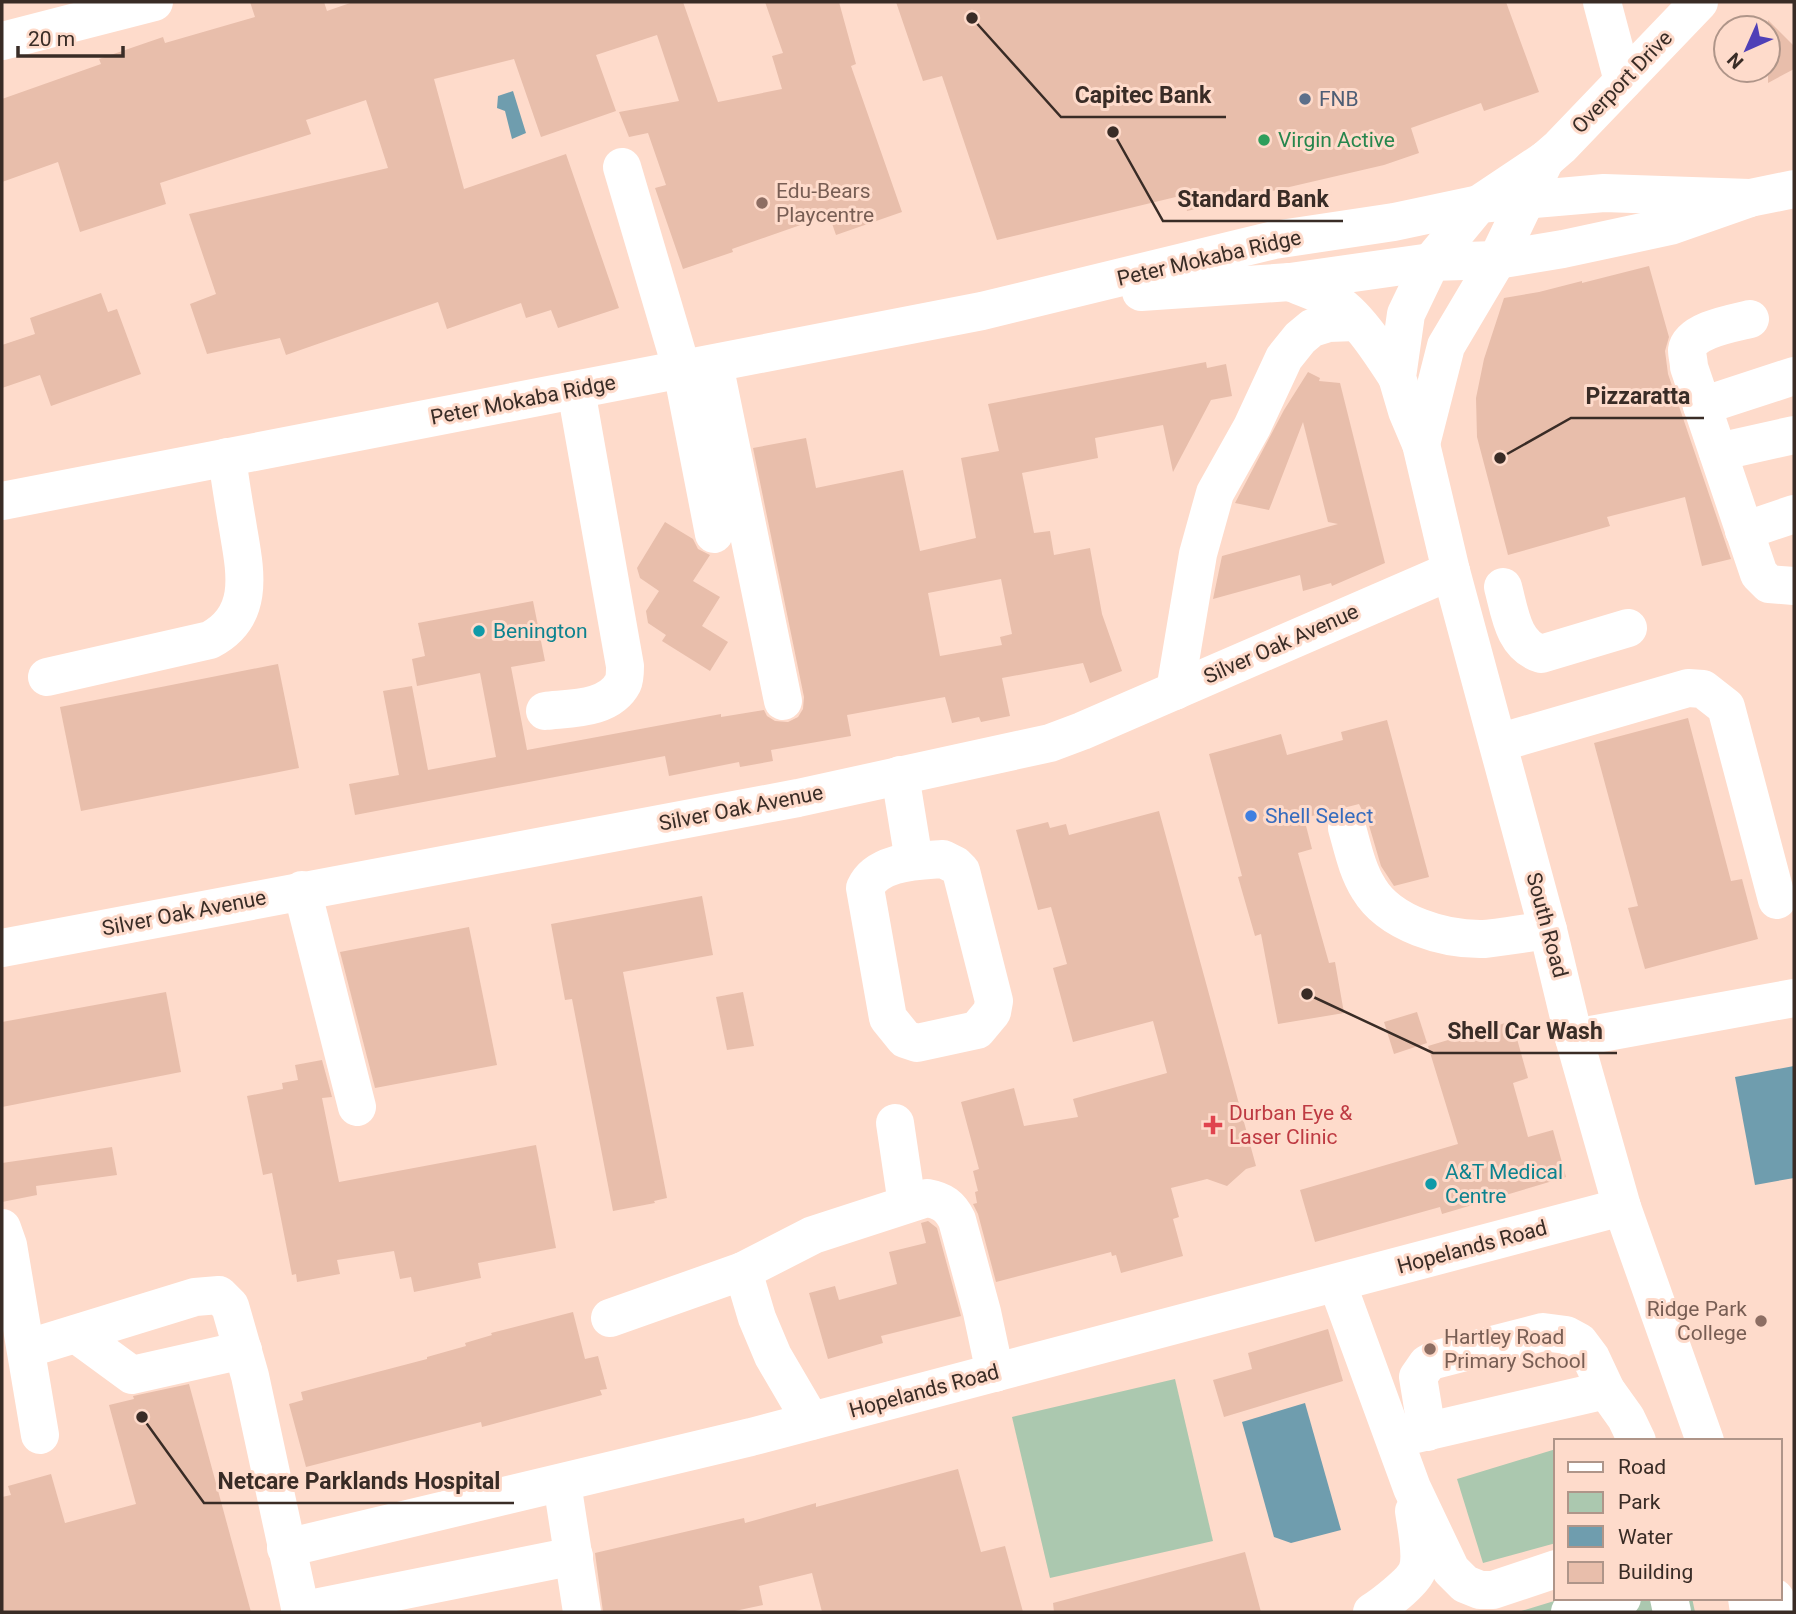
<svg xmlns="http://www.w3.org/2000/svg" width="1796" height="1614" font-family="Roboto,sans-serif">
<style>
.green{fill:#abc8af}
.water{fill:#6f9dae}
.building{fill:#e8beab;fill-rule:evenodd}
.lines{fill:none;stroke-linecap:round;stroke-linejoin:round}
.minor{stroke:#fff;stroke-width:38}
.major{stroke:#fff;stroke-width:38}
.service-dot{fill:#5c6f8a;stroke:#fedbcb;stroke-width:2.5}
.leisure-dot{fill:#2e9e5b;stroke:#fedbcb;stroke-width:2.5}
.education-dot{fill:#8d6e63;stroke:#fedbcb;stroke-width:2.5}
.culture-dot{fill:#0f9aa8;stroke:#fedbcb;stroke-width:2.5}
.shop-dot{fill:#3f7fe0;stroke:#fedbcb;stroke-width:2.5}
.health-dot{fill:#e0444e;stroke:#fedbcb;stroke-width:2.5}
.labels{text-anchor:middle;stroke-width:6;stroke-linejoin:round;paint-order:stroke}
.street-label{font-size:21px;fill:#392c26;stroke:#fedbcb}
.service-label{font-size:21px;fill:#4e5e75;stroke:#fedbcb;text-anchor:start}
.leisure-label{font-size:21px;fill:#27864d;stroke:#fedbcb;text-anchor:start}
.education-label{font-size:21px;fill:#785e54;stroke:#fedbcb;text-anchor:start}
.culture-label{font-size:21px;fill:#0d838f;stroke:#fedbcb;text-anchor:start}
.shop-label{font-size:21px;fill:#366cbe;stroke:#fedbcb;text-anchor:start}
.health-label{font-size:21px;fill:#be3a42;stroke:#fedbcb;text-anchor:start}
.leader{fill:none;stroke:#392c26;stroke-width:2.5}
.callout-dot{fill:#392c26;stroke:#fedbcb;stroke-width:2.5}
.callout-label{font-size:23px;text-anchor:middle;font-weight:bold;fill:#392c26;stroke:#fedbcb;stroke-width:6;stroke-linejoin:round;paint-order:stroke}
</style>
<rect width="100%" height="100%" fill="#fedbcb"/>
<g class="green">
<polygon points="1175,1379 1213,1541 1050,1578 1012,1417"/>
<polygon points="1556,1449 1556,1543 1483,1563 1457,1479"/>
<polygon points="1564,1598 1692,1598 1695,1612 1518,1612"/>
</g>
<g class="water">
<polygon points="513,91 526,133 512,139 505,111 497,108 498,96"/>
<polygon points="1794,1066 1794,1178 1755,1185 1735,1077"/>
<polygon points="1305,1403 1341,1530 1291,1543 1274,1537 1242,1422"/>
</g>
<g class="building">
<polygon points="250,2 324,2 327,11 353,2 683,2 718,102 782,89 772,56 783,53 765,2 839,2 856,64 851,66 902,212 836,235 829,215 732,249 733,252 683,269 655,188 666,185 648,133 629,137 619,112 679,101 657,35 596,55 616,111 541,137 514,59 434,79 464,189 566,154 619,308 558,328 551,310 526,318 521,303 447,329 438,302 286,355 280,338 207,354 190,304 216,294 189,214 388,168 366,100 306,120 311,134 160,183 166,204 80,232 58,162 2,182 2,99 101,64 99,59 163,37 165,43 255,17"/>
<polygon points="896,2 1506,2 1539,92 1484,111 1481,103 1411,128 1419,153 1384,165 1187,211 1184,195 997,240 942,76 923,81"/>
<polygon points="1768,20 1794,46 1794,69 1768,83"/>
<polygon points="1649,266 1669,337 1665,351 1668,374 1731,559 1702,566 1685,497 1607,517 1610,526 1508,555 1477,437 1476,398 1484,359 1504,298 1539,292 1582,281 1582,283"/>
<polygon points="101,293 108,312 117,309 141,374 51,406 40,375 2,388 2,345 35,334 30,318"/>
<path d="M1206,362L1207,368L1226,364L1232,396L1211,400L1173,472L1163,425L1095,438L1098,458L1022,473L1034,533L1050,531L1054,555L1090,548L1102,614L1122,671L1090,683L1083,663L1002,678L1010,716L981,722L979,717L952,723L945,697L847,715L851,736L771,750L773,761L740,767L739,762L669,776L665,756L355,815L349,784L399,775L383,691L412,686L428,770L496,757L480,673L417,686L412,659L425,656L418,623L533,601L545,661L511,667L527,750L721,714V717L764,710L767,716L775,721L788,722L798,717L803,709L804,697L753,448L806,438L816,488L903,470L920,551L976,538L961,458L999,451L988,404ZM1001,579L1012,634L1000,637L1002,645L940,656L928,593Z"/>
<polygon points="1308,372 1320,378 1319,381 1340,383 1385,563 1332,586 1331,583 1303,591 1300,575 1213,599 1222,556 1338,524 1328,522 1303,422 1269,510 1235,503 1284,410"/>
<polygon points="665,522 693,539 698,549 710,555 693,581 720,597 702,626 728,642 710,671 662,641 666,635 648,623 646,611 659,591 640,578 637,568"/>
<polygon points="278,664 299,768 81,811 60,707"/>
<polygon points="1688,718 1731,881 1742,879 1758,939 1645,969 1628,908 1638,906 1594,743"/>
<polygon points="1387,720 1429,877 1394,886 1381,866 1368,822 1359,804 1304,818 1312,849 1298,853 1329,963 1335,962 1344,1013 1278,1024 1261,934 1255,936 1238,877 1242,876 1209,754 1281,734 1287,755 1343,740 1341,732"/>
<polygon points="1159,811 1256,1166 1246,1169 1227,1186 1207,1179 1171,1188 1179,1217 1173,1219 1183,1256 1121,1273 1116,1255 1112,1256 1111,1252 996,1282 978,1214 973,1204 977,1203 975,1192 978,1191 973,1171 979,1169 961,1102 1014,1088 1024,1126 1078,1117 1073,1099 1167,1073 1153,1021 1073,1042 1053,968 1067,964 1051,907 1038,910 1016,830 1048,822 1050,828 1066,824 1069,835"/>
<polygon points="702,896 713,955 623,972 667,1198 654,1201 655,1203 613,1211 572,999 565,1000 551,924"/>
<polygon points="469,927 497,1065 375,1088 340,952"/>
<polygon points="166,992 181,1072 2,1107 2,1022"/>
<polygon points="743,992 754,1046 727,1050 716,997"/>
<polygon points="1417,1012 1427,1043 1394,1054 1384,1022"/>
<polygon points="1512,1021 1528,1078 1513,1083 1528,1137 1553,1130 1566,1177 1442,1214 1440,1207 1315,1242 1300,1190 1458,1144 1428,1046"/>
<polygon points="322,1060 332,1097 322,1098 339,1182 536,1145 556,1248 478,1263 481,1278 414,1292 411,1277 400,1279 394,1251 337,1260 340,1274 297,1282 296,1274 292,1275 272,1173 263,1175 247,1096 283,1089 282,1083 298,1080 295,1065"/>
<polygon points="112,1147 117,1175 36,1186 37,1195 2,1202 2,1163"/>
<polygon points="928,1221 937,1228 961,1316 881,1336 883,1343 828,1359 809,1293 835,1286 839,1300 897,1284 889,1252 926,1243 921,1223"/>
<polygon points="573,1312 585,1359 598,1356 607,1389 600,1390 602,1395 482,1427 481,1422 306,1467 289,1404 303,1400 301,1392 427,1359 427,1357 466,1346 465,1343 492,1335 491,1333"/>
<polygon points="1328,1329 1343,1381 1224,1417 1213,1380 1252,1369 1248,1353"/>
<polygon points="189,1384 251,1612 2,1612 2,1497 11,1495 8,1486 51,1474 65,1523 136,1504 109,1405 134,1399 133,1396"/>
<polygon points="958,1469 981,1552 1005,1546 1023,1612 822,1612 812,1573 759,1586 763,1605 730,1612 603,1612 595,1553 744,1518 745,1523 816,1503 816,1507"/>
<polygon points="1245,1552 1261,1612 1054,1612 1053,1603"/>
</g>
<g class="lines">
<g class="minor">
<polyline points="1602,2 1623,81"/>
<polyline points="2,41 154,2"/>
<polyline points="622,167 682,370 714,534"/>
<polyline points="1141,292 1290,282 1431,262 1497,260 1563,249 1670,226 1750,198 1794,189"/>
<path d="M1750,319C1734,323 1690,330 1687,350C1687,355 1689,362 1689,367L1759,574L1769,584L1794,586"/>
<polyline points="714,364 783,701"/>
<polyline points="1702,406 1794,376"/>
<polyline points="1718,452 1794,435"/>
<polyline points="2,501 982,311 1274,240 1394,222 1479,204 1604,193 1750,198"/>
<polyline points="1744,531 1794,514"/>
<path d="M1503,587C1510,613 1513,645 1541,654L1628,628"/>
<path d="M47,677L210,640C256,616 245,570 238,528C234,504 230,481 227,457"/>
<polyline points="1175,691 1198,554 1215,493 1252,427 1284,358 1300,338 1312,328 1328,323 1356,322"/>
<path d="M545,711C570,708 609,710 623,683C625,679 625,671 625,666L576,390"/>
<polyline points="1498,743 1688,688 1703,689 1726,707 1777,900"/>
<polyline points="900,775 914,861"/>
<path d="M1347,828C1353,849 1357,870 1369,889C1390,924 1445,940 1484,939C1505,937 1527,933 1548,930"/>
<path d="M943,859L955,865L961,871L994,1001L992,1012L977,1030L917,1043L905,1039L888,1018L865,888C877,861 917,861 943,859Z"/>
<polyline points="302,890 357,1107"/>
<polyline points="2,948 798,798 1050,743 1082,731 1451,571"/>
<polyline points="1574,1038 1794,998"/>
<polyline points="895,1123 907,1204"/>
<polyline points="2,1228 8,1245 40,1435"/>
<path d="M743,1271L813,1235L927,1198C943,1201 950,1206 957,1220L982,1312L995,1373"/>
<polyline points="1337,1283 1412,1488 1451,1570 1465,1584 1480,1590 1493,1590 1556,1569"/>
<polyline points="610,1318 743,1271 757,1318 773,1356 811,1421"/>
<polyline points="76,1334 132,1375 243,1350"/>
<polyline points="26,1349 195,1297 219,1295 230,1306 250,1376 301,1612"/>
<polyline points="1427,1432 1418,1377 1427,1364 1434,1360 1543,1332 1566,1335 1579,1342 1591,1358 1606,1390 1626,1418 1637,1441"/>
<polyline points="1403,1437 1606,1390"/>
<polyline points="562,1483 582,1612"/>
<polyline points="286,1548 751,1437 1622,1207"/>
<polyline points="1669,1598 1672,1612"/>
<polyline points="300,1611 574,1556"/>
<path d="M1372,1612C1383,1605 1412,1583 1417,1571C1423,1557 1416,1526 1414,1511"/>
<polyline points="1570,1612 1622,1598"/>
</g>
<g class="major">
<polyline points="1699,2 1560,147 1545,160 1479,204 1431,262 1406,314 1397,377 1407,411 1421,444 1451,571 1548,930 1574,1038 1599,1126 1622,1207 1705,1441"/>
<path d="M1290,282C1304,288 1319,293 1332,300C1356,313 1382,354 1397,377"/>
<polyline points="1421,444 1446,346 1497,260 1545,160"/>
<polyline points="1747,1598 1749,1612"/>
<polyline points="1775,1598 1782,1612"/>
</g>
</g>
<circle class="service-dot" cx="1305" cy="99" r="7"/>
<circle class="leisure-dot" cx="1264" cy="140" r="7"/>
<g class="education-dot">
<circle cx="762" cy="203" r="7"/>
<circle cx="1761" cy="1321" r="7"/>
<circle cx="1430" cy="1349" r="7"/>
</g>
<g class="culture-dot">
<circle cx="479" cy="631" r="7"/>
<circle cx="1431" cy="1184" r="7"/>
</g>
<circle class="shop-dot" cx="1251" cy="816" r="7"/>
<path class="health-dot" d="M1209.5 1114.5h7v7h7v7h-7v7h-7v-7h-7v-7h7z"/>
<g class="labels">
<g class="street-label">
<text transform="translate(1622 82) rotate(-46)" y="7">Overport Drive</text>
<text transform="translate(1209 258) rotate(-13)" y="7">Peter Mokaba Ridge</text>
<text transform="translate(523 400) rotate(-11)" y="7">Peter Mokaba Ridge</text>
<text transform="translate(1281 644) rotate(-24)" y="7">Silver Oak Avenue</text>
<text transform="translate(741 808) rotate(-11)" y="7">Silver Oak Avenue</text>
<text transform="translate(184 913) rotate(-11)" y="7">Silver Oak Avenue</text>
<text transform="translate(1547 925) rotate(75)" y="7">South Road</text>
<text transform="translate(1472 1247) rotate(-15)" y="7">Hopelands Road</text>
<text transform="translate(924 1391) rotate(-15)" y="7">Hopelands Road</text>
</g>
<g class="service-label">
<text x="1319" y="106">FNB</text>
</g>
<g class="leisure-label">
<text x="1278" y="147">Virgin Active</text>
</g>
<g class="education-label">
<text x="776" y="198">Edu-Bears<tspan x="776" dy="24">Playcentre</tspan></text>
<text x="1747" y="1316" text-anchor="end">Ridge Park<tspan x="1747" dy="24">College</tspan></text>
<text x="1444" y="1344">Hartley Road<tspan x="1444" dy="24">Primary School</tspan></text>
</g>
<g class="culture-label">
<text x="493" y="638">Benington</text>
<text x="1445" y="1179">A&amp;T Medical<tspan x="1445" dy="24">Centre</tspan></text>
</g>
<g class="shop-label">
<text x="1265" y="823">Shell Select</text>
</g>
<g class="health-label">
<text x="1229" y="1120">Durban Eye &amp;<tspan x="1229" dy="24">Laser Clinic</tspan></text>
</g>
</g>
<path class="leader" d="M972 18L1061 117H1226M1113 132L1163 221H1343M1500 458L1571 418H1704M1307 994L1433 1053H1617M142 1417L204 1503H514"/>
<g class="callout-dot">
<circle cx="972" cy="18" r="7"/>
<circle cx="1113" cy="132" r="7"/>
<circle cx="1500" cy="458" r="7"/>
<circle cx="1307" cy="994" r="7"/>
<circle cx="142" cy="1417" r="7"/>
</g>
<g class="callout-label">
<text x="1143" y="103">Capitec Bank</text>
<text x="1253" y="207">Standard Bank</text>
<text x="1638" y="404">Pizzaratta</text>
<text x="1525" y="1039">Shell Car Wash</text>
<text x="359" y="1489">Netcare Parklands Hospital</text>
</g>
<rect width="1796" height="1614" fill="none" stroke="#392c26" stroke-width="7"/>
<rect x="1554" y="1439" width="228" height="161" fill="#fedbcb" stroke="#af9589" stroke-width="2"/>
<rect x="1568" y="1462" width="35" height="10" fill="#ffffff" stroke="#af9589" stroke-width="2"/>
<text x="1618" y="1474" font-size="21" fill="#392c26">Road</text>
<rect x="1568" y="1492" width="35" height="21" fill="#abc8af" stroke="#af9589" stroke-width="2"/>
<text x="1618" y="1509" font-size="21" fill="#392c26">Park</text>
<rect x="1568" y="1526" width="35" height="21" fill="#6f9dae" stroke="#af9589" stroke-width="2"/>
<text x="1618" y="1544" font-size="21" fill="#392c26">Water</text>
<rect x="1568" y="1562" width="35" height="21" fill="#e8beab" stroke="#af9589" stroke-width="2"/>
<text x="1618" y="1579" font-size="21" fill="#392c26">Building</text>
<g transform="translate(1747 49) rotate(225)"><circle r="33" fill="#fedbcb" stroke="#af9589" stroke-width="2"/>
<path d="M0-5L12 26L0 18L-12 26Z" fill="#4f40b7"/>
<text y="-10" font-size="19" font-weight="bold" text-anchor="middle" fill="#392c26">N</text>
</g>
<path d="M18 46v10h105v-10" fill="none" stroke="#392c26" stroke-width="3.5"/>
<text x="28" y="46" font-size="21" fill="#392c26" stroke="#fedbcb" stroke-width="5" paint-order="stroke">20 m</text>
</svg>
